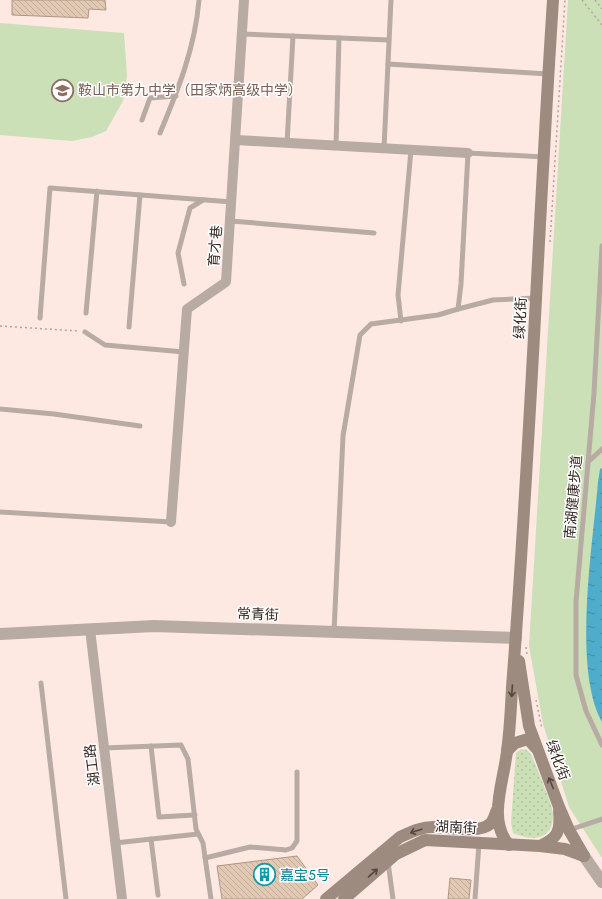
<svg xmlns="http://www.w3.org/2000/svg" width="602" height="899" font-family="Jost,'Noto Sans SC',sans-serif">
<style>
.grass{fill:url(#grass-dots)}
.park{fill:#cbe0b6}
.water{fill:url(#water-ripples)}
.building{fill:url(#building-back-hatch);stroke:#ad9682}
.lines{fill:none;stroke-linecap:round;stroke-linejoin:round}
.path{stroke:#b4a39c;stroke-width:1.5;stroke-dasharray:2 3;stroke-linecap:butt}
.service{stroke:#b8aba4;stroke-width:5}
.minor{stroke:#b8aba4;stroke-width:10}
.tertiary{stroke:#b8aba4;stroke-width:12}
.secondary{stroke:#9d8b80;stroke-width:12}
.oneway{stroke:#544640}
.labels{text-anchor:middle;stroke-width:3;stroke-linejoin:round;paint-order:stroke}
.education-label{font-size:14px;fill:#785e54;stroke:#fff;text-anchor:start}
.street-label{font-size:14px;fill:#352924;stroke:#fff}
.culture-label{font-size:14px;fill:#0d838f;stroke:#fff;text-anchor:start}
</style>
<defs>
<pattern id="grass-dots" width="8" height="8" patternUnits="userSpaceOnUse"><rect width="8" height="8" fill="#cbe0b6"/><path d="M2 2h.1M6 6h.1" fill="none" stroke="#afc09c" stroke-width="1.8" stroke-linecap="round"/></pattern>
<pattern id="water-ripples" width="26" height="14" patternUnits="userSpaceOnUse"><rect width="26" height="14" fill="#4fadcb"/><path d="M2 4q2-2 4 0t4 0M15 11q2-2 4 0t4 0" fill="none" stroke="#428da5"/></pattern>
<pattern id="building-back-hatch" width="6" height="6" patternUnits="userSpaceOnUse"><rect width="6" height="6" fill="#e1c9b4"/><path d="M-1 5l2 2M0 0l6 6M5-1l2 2" fill="none" stroke="#c2ad9b"/></pattern>
</defs>
<rect width="100%" height="100%" fill="#fde9e2"/>
<path class="grass" d="M521,749L527,750L532,756C536,767 553,805 553,814C554,840 532,842 513,833L511,823L516,753Z"/>
<g class="park">
<polygon points="568,0 602,0 602,858 569,807 543,724 529,646"/>
<polygon points="0,23 124,33 127,76 123,101 106,131 92,137 72,141 0,135"/>
</g>
<path class="water" d="M602,468V722C572,668 593,544 598,482L600,469Z"/>
<g class="building">
<polygon points="12,0 105,0 106,10 89,9 88,18 12,15"/>
<polygon points="297,856 318,885 302,899 222,899 217,866"/>
<polygon points="450,878 471,880 469,899 448,899"/>
</g>
<g class="lines">
<g class="path">
<polyline points="582,0 602,25"/>
<polyline points="595,0 602,9"/>
<polyline points="550,242 565,0"/>
<polyline points="0,326 78,331"/>
<polyline points="526,647 527,655"/>
<polyline points="536,700 542,729"/>
</g>
<g class="service">
<polyline points="242,34 389,40"/>
<polyline points="388,64 548,74"/>
<polyline points="142,120 150,98 176,96"/>
<path d="M160,133C178,90 195,48 199,0"/>
<polyline points="287,143 293,36"/>
<polyline points="336,146 339,38"/>
<polyline points="384,148 391,0"/>
<polyline points="231,221 374,233"/>
<polyline points="602,246 594,393 576,602 576,675 586,711 602,745"/>
<polyline points="184,284 178,253 190,208 203,200"/>
<polyline points="458,309 493,300 536,298"/>
<polyline points="86,313 97,191"/>
<polyline points="40,318 50,188 232,202"/>
<polyline points="401,321 398,295 411,150"/>
<polyline points="129,327 140,195"/>
<polyline points="85,332 105,345 184,352"/>
<polyline points="0,409 54,414 140,426"/>
<polyline points="588,462 602,449"/>
<polyline points="0,512 171,522"/>
<polyline points="334,632 343,436 360,335 371,324 438,315 458,309 461,284 468,153 544,157"/>
<polyline points="41,683 66,899"/>
<polyline points="151,746 159,817 195,815"/>
<polyline points="104,748 181,745 188,759 196,829 203,843 211,899"/>
<polyline points="569,830 602,819"/>
<polyline points="151,839 158,895"/>
<polyline points="115,843 198,834"/>
<polyline points="205,858 250,847 286,850 292,848 297,841 297,772"/>
<polyline points="388,862 393,899"/>
<polyline points="475,899 479,843"/>
</g>
<g class="minor">
<polyline points="236,140 468,153"/>
<polyline points="171,522 187,309 226,282 244,0"/>
<polyline points="90,629 122,899"/>
</g>
<g class="tertiary">
<polyline points="0,634 154,626 516,638"/>
<polyline points="584,856 602,882"/>
</g>
<g class="secondary">
<polyline points="519,661 529,726 559,807 569,830 584,856"/>
<polyline points="507,751 515,743 528,739 536,748"/>
<path d="M509,845C487,820 504,781 507,751C510,730 511,708 512,687C530,458 538,229 553,0"/>
<path d="M540,846C558,838 561,831 559,811"/>
<path d="M326,899L400,837C411,832 421,827 433,827C447,827 479,834 490,824C494,820 495,814 497,810"/>
<polyline points="344,899 396,854 425,840 540,846 565,849 584,856"/>
</g>
</g>
<defs><path id="oneway-shaft" d="M-6 0H5M1.5-3L5.5 0L1.5 3" fill="none" stroke-width="1.6" stroke-linecap="round" stroke-linejoin="round"/></defs>
<g class="oneway">
<use href="#oneway-shaft" transform="translate(512 691) rotate(94)"/>
<use href="#oneway-shaft" transform="translate(551 783) rotate(-112)"/>
<use href="#oneway-shaft" transform="translate(416 831) rotate(162)"/>
<use href="#oneway-shaft" transform="translate(373 873) rotate(-41)"/>
</g>
<defs>
<symbol id="school-ring" viewBox="-11 -11 22 22"><circle r="9.5" fill="#fff" stroke="#8d6e63" stroke-width="1.5"/><path d="M0-5L7-2L0 1L-7-2ZM-4 1L0 2.5L4 1V4Q0 6-4 4Z" fill="#8d6e63"/></symbol>
<symbol id="building-ring" viewBox="-11 -11 22 22"><circle r="9.5" fill="#fff" stroke="#0f9aa8" stroke-width="1.5"/><path d="M-4-6H4V6H1V3H-1V6H-4ZM-2.5-4.3h1.7v1.8h-1.7ZM.8-4.3h1.7v1.8H.8ZM-2.5-1h1.7V.8h-1.7ZM.8-1h1.7V.8H.8Z" fill="#0f9aa8"/></symbol>
</defs>
<g fill-rule="evenodd">
<use href="#school-ring" x="50" y="78" width="25" height="25"/>
<use href="#building-ring" x="252" y="862" width="25" height="25"/>
</g>
<g class="labels">
<g class="education-label">
<text x="78" y="95">鞍山市第九中学（田家炳高级中学）</text>
</g>
<g class="street-label">
<text transform="translate(215 246) rotate(-85)" y="5">育才巷</text>
<text transform="translate(520 318) rotate(-87)" y="5">绿化街</text>
<text transform="translate(573 497) rotate(-85)" y="5">南湖健康步道</text>
<text transform="translate(258 614) rotate(2)" y="5">常青街</text>
<text transform="translate(558 760) rotate(69)" y="5">绿化街</text>
<text transform="translate(92 765) rotate(-97)" y="5">湖工路</text>
<text transform="translate(456 827) rotate(3)" y="5">湖南街</text>
</g>
<g class="culture-label">
<text x="280" y="880">嘉宝5号</text>
</g>
</g>
</svg>
